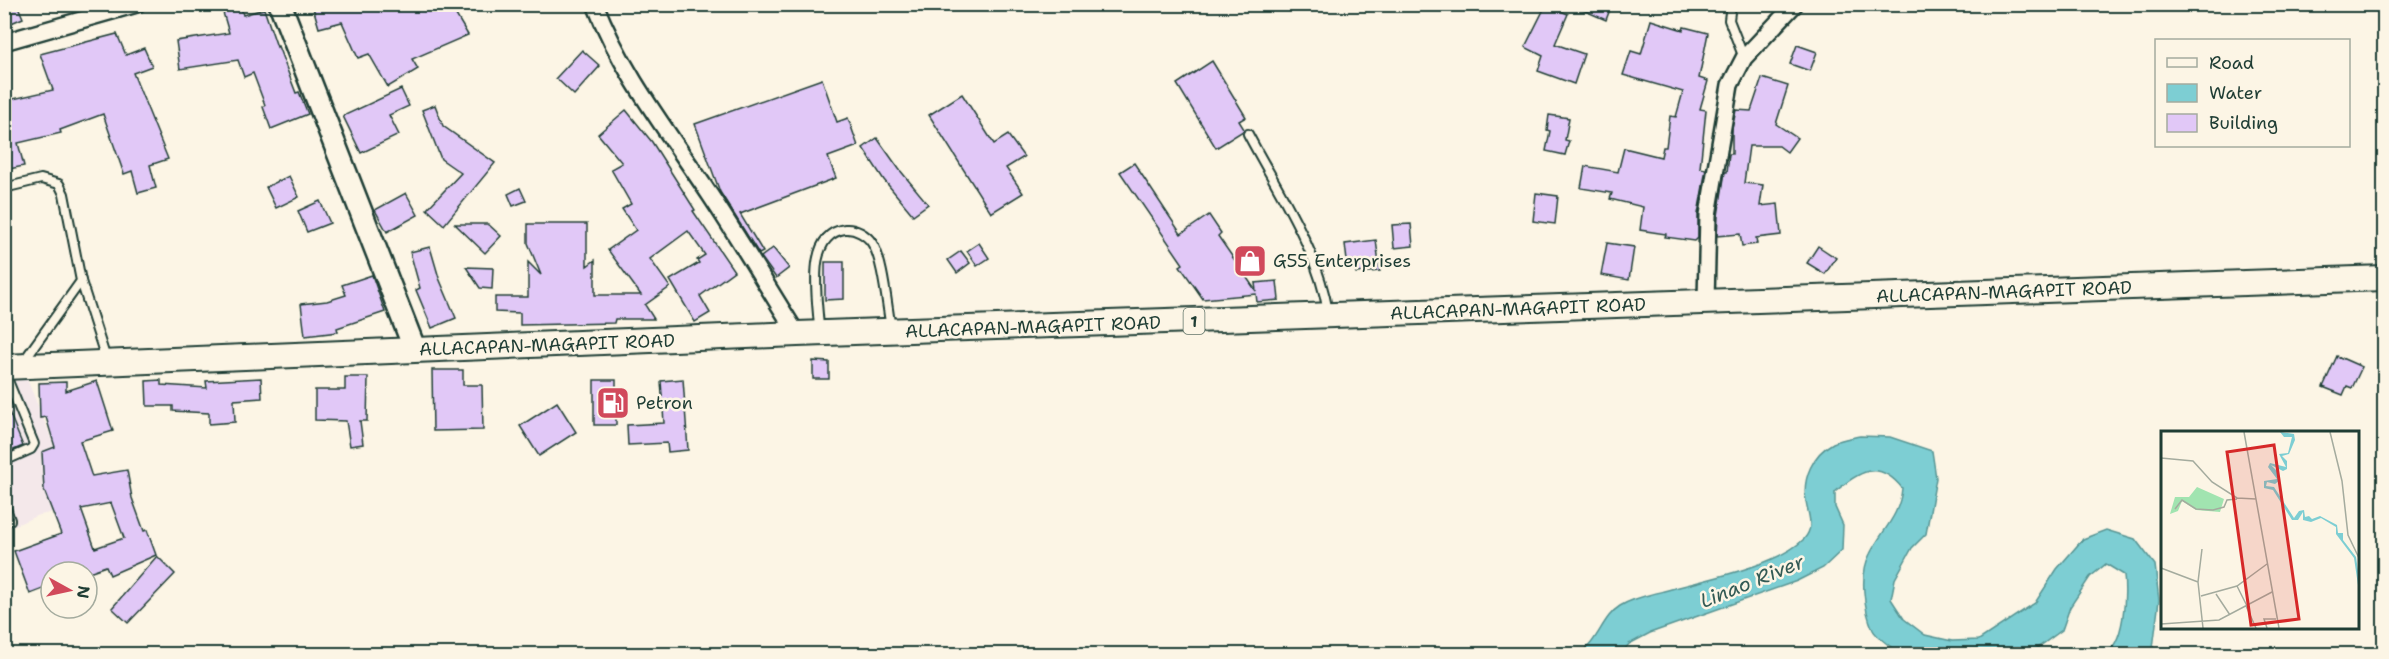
<svg xmlns="http://www.w3.org/2000/svg" width="2389" height="659" font-family="'Shantell Sans',sans-serif">
<style>
.built{fill:#f4e8ea}
.water{fill:#7dced3;stroke:#579493;stroke-width:1.5}
.building{fill:#e1c8f7;stroke:#1f3d34;stroke-width:1.5;fill-rule:evenodd}
.lines{fill:none;stroke-linecap:round;stroke-linejoin:round}
.service-casing{stroke:#1f3d34;stroke-width:12}
.minor-casing{stroke:#1f3d34;stroke-width:20}
.secondary-casing{stroke:#1f3d34;stroke-width:26}
.trunk-casing{stroke:#1f3d34;stroke-width:28}
.service{stroke:#fcf5e5;stroke-width:8}
.minor{stroke:#fcf5e5;stroke-width:15}
.secondary{stroke:#fcf5e5;stroke-width:21}
.trunk{stroke:#fcf5e5;stroke-width:24}
.labels{text-anchor:middle;stroke-width:5;stroke-linejoin:round;paint-order:stroke}
.shield{fill:#fcf5e5;stroke:#617469;stroke-width:1.5}
.shield-label{font-size:16px;font-weight:bold;fill:#1f3d34}
.poi-label{font-size:18px;fill:#1f3d34;stroke:#fcf5e5;text-anchor:start}
.street-label{font-size:18px;fill:#1f3d34;stroke:#fcf5e5}
.water-label{font-size:20px;font-style:italic;fill:#325a54;stroke:#fcf5e5}
.inset-road{fill:none;stroke:#a4ab9e;stroke-width:1.5}
.view{fill:#d62828;fill-opacity:0.15;stroke:#d62828;stroke-width:3}
.inset-edge{fill:none;stroke:#1f3d34;stroke-width:3}
</style>
<rect width="100%" height="100%" fill="#fcf5e5"/>
<filter id="ink" filterUnits="userSpaceOnUse"><feTurbulence type="fractalNoise" baseFrequency=".0167" numOctaves="2"/><feDisplacementMap in="SourceGraphic" scale="12" xChannelSelector="R" yChannelSelector="G"/><feConvolveMatrix kernelMatrix="1 2 1 2 8 2 1 2 1" color-interpolation-filters="sRGB"/></filter>
<g filter="url(#ink)">
<polygon class="built" points="25,374 79,506 36,516 5,530 5,377"/>
<path class="water" d="M1860,436L1890,437L1932,451L1936,478L1926,534L1912,548L1895,579L1891,599L1904,619L1925,635L1952,641L1979,640L2035,603L2057,569L2083,539L2106,530L2135,539L2155,565L2159,600L2153,648L2149,654H2104C2125,645 2126,595 2124,575L2106,564L2090,577L2070,607L2062,630L2029,654H1901C1893,648 1878,639 1873,630C1864,610 1859,574 1870,554C1882,530 1900,516 1902,488C1878,458 1859,472 1835,492V507L1843,525L1842,550L1823,568L1797,581L1650,633L1629,644L1621,654H1579C1598,643 1602,617 1620,606C1633,598 1649,595 1664,591C1702,580 1776,567 1804,539C1815,527 1808,515 1806,501C1802,478 1813,454 1833,443C1841,439 1851,438 1860,436Z"/>
<g class="building">
<polygon points="4,4 17,4 23,18 4,26"/>
<polygon points="236,4 240,4 243,15 264,9 277,47 278,46 296,93 299,92 308,114 271,129 263,107 265,105 253,73 244,77 238,60 180,69 176,41 229,33 222,9"/>
<polygon points="312,4 474,4 456,15 468,35 412,59 418,69 388,87 369,54 358,58 342,22 319,28"/>
<polygon points="1569,4 1612,4 1606,20"/>
<polygon points="1546,5 1568,14 1555,44 1584,54 1574,84 1538,71 1543,56 1525,47"/>
<polygon points="1651,20 1683,30 1684,27 1708,33 1699,78 1708,81 1700,109 1706,110 1700,168 1706,169 1698,214 1698,238 1695,241 1665,237 1666,234 1640,230 1643,207 1610,199 1612,193 1581,188 1585,166 1618,172 1624,148 1661,157 1663,147 1666,147 1670,116 1676,117 1683,92 1623,75 1631,51 1641,54"/>
<polygon points="117,34 126,55 144,48 152,66 133,73 168,159 150,165 156,188 138,193 132,171 124,174 103,114 60,130 61,133 18,143 24,166 4,170 4,101 53,90 40,54"/>
<polygon points="1797,45 1817,52 1810,71 1790,64"/>
<polygon points="582,50 600,66 574,95 556,78"/>
<polygon points="1212,61 1246,117 1239,121 1244,129 1243,131 1216,148 1177,84"/>
<polygon points="1762,78 1788,86 1776,124 1797,138 1787,152 1779,146 1749,146 1744,183 1763,185 1760,206 1778,204 1781,235 1756,238 1757,244 1742,246 1740,234 1717,236 1718,216 1725,172 1727,172 1729,154 1732,154 1732,129 1736,110 1751,111"/>
<polygon points="822,79 837,122 848,118 858,146 828,157 836,178 740,214 763,252 759,254 720,192 695,124"/>
<polygon points="401,89 409,106 389,115 399,135 361,153 343,116"/>
<polygon points="962,94 994,144 1008,135 1024,157 1006,168 1023,193 991,213 929,115"/>
<polygon points="435,105 443,126 495,163 444,225 427,209 461,173 441,159 422,110"/>
<polygon points="626,110 652,142 695,210 693,211 734,271 700,296 710,313 695,322 670,280 699,263 697,260 705,255 688,231 650,259 670,287 645,305 654,319 615,319 614,323 520,325 520,313 495,312 495,297 528,297 528,262 541,275 528,243 528,224 587,224 587,266 595,260 595,295 641,295 608,250 636,230 622,209 631,204 611,169 622,163 598,134"/>
<polygon points="1549,115 1569,118 1565,140 1569,141 1565,155 1546,151 1550,131 1547,130"/>
<polygon points="877,138 899,169 928,204 913,215 884,180 863,148"/>
<polygon points="1134,163 1181,234 1209,215 1221,233 1218,236 1256,291 1255,283 1277,281 1279,300 1257,302 1256,294 1203,299 1180,266 1183,264 1120,172"/>
<polygon points="289,176 299,197 276,208 266,187"/>
<polygon points="520,188 526,201 513,206 508,194"/>
<polygon points="406,193 418,215 387,232 375,210"/>
<polygon points="1536,193 1558,196 1555,224 1533,221"/>
<polygon points="320,201 330,223 307,232 298,211"/>
<polygon points="455,224 488,224 501,236 485,253"/>
<polygon points="1411,224 1413,246 1394,248 1392,225"/>
<polygon points="1376,240 1380,271 1356,273 1354,261 1347,261 1345,244"/>
<polygon points="979,243 989,258 977,266 967,251"/>
<polygon points="1607,243 1634,247 1629,280 1601,275"/>
<polygon points="1818,246 1836,258 1825,274 1807,263"/>
<polygon points="430,247 439,278 456,318 432,328 416,290 420,288 410,252"/>
<polygon points="773,248 789,268 776,278 761,257"/>
<polygon points="961,251 970,263 957,273 948,260"/>
<polygon points="825,262 844,262 844,299 825,300"/>
<polygon points="466,267 493,268 492,289 480,288"/>
<polygon points="372,275 385,312 337,328 338,332 305,336 301,304 327,301 346,295 342,285"/>
<polygon points="2337,356 2362,367 2352,388 2347,386 2343,395 2323,387"/>
<polygon points="813,361 829,362 829,379 813,379"/>
<polygon points="432,370 463,370 463,385 482,385 483,430 433,431"/>
<polygon points="345,377 368,377 367,421 360,421 363,444 350,446 346,421 315,420 315,390 345,390"/>
<polygon points="261,378 262,398 234,400 235,422 209,424 209,413 173,411 173,406 147,406 146,381 161,380 161,385 207,388 206,381"/>
<polygon points="683,379 688,450 668,452 667,443 628,445 627,425 664,423 661,381"/>
<rect x="594" y="380" width="22" height="45"/>
<path d="M97,381L113,431L80,441L91,474L92,476L127,470L132,498L144,531L147,530L156,555L110,575L106,566L89,572H51V586L30,594L14,551L61,534L44,490L42,452L55,447L46,417L40,418L39,383L66,382V391ZM111,503L124,538L95,548L81,509Z"/>
<polygon points="4,400 23,446 4,454"/>
<polygon points="557,402 576,432 539,456 520,426"/>
<polygon points="157,556 175,574 128,623 112,608"/>
</g>
<g class="lines">
<defs>
<g id="service">
<polyline points="1731,4 1729,20 1744,58"/>
<path d="M1248,134C1278,191 1317,247 1328,312"/>
<polyline points="4,188 41,179 59,184 64,194 81,281 23,362"/>
<polyline points="81,281 106,359"/>
<path d="M819,329C818,299 804,235 845,229C855,228 867,235 872,243C883,259 887,307 891,328"/>
<polyline points="4,371 34,444 31,449 4,461"/>
<polyline points="4,502 10,520"/>
</g>
<g id="minor">
<path d="M595,4C622,74 669,133 710,195C740,240 768,288 797,334"/>
<polyline points="4,42 137,4"/>
<polyline points="1706,301 1708,215 1730,85 1744,58 1795,4"/>
</g>
<polyline id="secondary" points="280,4 415,350"/>
<polyline id="trunk" points="4,367 797,334 2384,278"/>
</defs>
<use href="#service" class="service-casing"/>
<use href="#minor" class="minor-casing"/>
<use href="#secondary" class="secondary-casing"/>
<use href="#trunk" class="trunk-casing"/>
<use href="#service" class="service"/>
<use href="#minor" class="minor"/>
<use href="#secondary" class="secondary"/>
<use href="#trunk" class="trunk"/>
</g>
</g>
<defs>
<symbol id="shop-square" viewBox="-11 -11 22 22"><rect x="-9" y="-9" width="18" height="18" rx="4" fill="#d1495b" stroke="#fcf5e5"/><path d="M-5-2.5h2.3a2.7 3.5 0 0 1 5.4 0H5L5.5 6h-11ZM-1.5-2.5h3a1.5 2.3 0 0 0-3 0Z" fill="#fff"/></symbol>
<symbol id="fuel-square" viewBox="-11 -11 22 22"><rect x="-9" y="-9" width="18" height="18" rx="4" fill="#d1495b" stroke="#fcf5e5"/><path d="M-5.5-6h7V0h2V4h1.3V-2.5L3-4.5l.8-.8L6-3V5H2.5V1h-1V6h-7ZM-4.2-4.7v3.2H.2V-4.7Z" fill="#fff"/></symbol>
</defs>
<g fill-rule="evenodd">
<use href="#shop-square" x="1231" y="242" width="38" height="38"/>
<use href="#fuel-square" x="594" y="384" width="38" height="38"/>
</g>
<g class="labels">
<rect class="shield" x="1183.5" y="308" width="21" height="26" rx="4.5"/>
<g class="shield-label">
<text x="1194" y="327">1</text>
</g>
<g class="poi-label">
<text x="1273" y="267">G55 Enterprises</text>
<text x="636" y="409">Petron</text>
</g>
<g class="street-label">
<text transform="translate(2004 292) rotate(-2)" y="6">ALLACAPAN-MAGAPIT ROAD</text>
<text transform="translate(1518 309) rotate(-2)" y="6">ALLACAPAN-MAGAPIT ROAD</text>
<text transform="translate(1033 327) rotate(-2)" y="6">ALLACAPAN-MAGAPIT ROAD</text>
<text transform="translate(547 345) rotate(-2)" y="6">ALLACAPAN-MAGAPIT ROAD</text>
</g>
<g class="water-label">
<text transform="translate(1752 581) rotate(-22)" y="7">Linao River</text>
</g>
</g>
<g transform="translate(2161 431)">
<rect width="198" height="198" fill="#fcf5e5"/>
<path d="M36,56L63,68L59,81L35,79L21,70L17,80L9,83L14,66H28Z" fill="#a1e4b0"/>
<path d="M119,1L133,3L134,9L128,23L121,25L126,30V38L122,40L110,34L117,41L119,49L114,53L106,51L105,55L113,56L133,87L138,80L143,79L144,86L148,85L151,88L159,85L176,94L177,102H182V109L195,126L198,146V161L193,127L175,103V96L160,87L150,91L142,89V81L137,89H131L112,59L103,57V50L116,48L107,36L109,32L125,36L118,23L127,22L131,6H123Z" fill="#7dced3"/>
<path class="inset-road" d="M83,1L118,197M169,1L181,50L187,104L198,127M0,27L32,30L51,51L76,67L95,68M14,78L21,69L35,78L52,79L63,76L66,69L76,68M41,118L37,151L42,197M0,137L37,151M76,155L86,175M55,163L69,184M40,165L76,155L106,133M85,175L95,197M0,193L58,189L111,161M106,197L103,188H115"/>
<path class="view" d="M113,14L138,188L90,194L66,21Z"/>
<rect width="198" height="198" class="inset-edge"/>
</g>
<rect width="2389" height="659" fill="none" stroke="#fcf5e5" stroke-width="24"/>
<rect x="12" y="12" width="2365" height="635" fill="none" stroke="#1f3d34" stroke-width="2" filter="url(#ink)"/>
<rect x="2155" y="39" width="195" height="108" fill="#fcf5e5" stroke="#a4ab9e" stroke-width="1.5"/>
<rect x="2167" y="58" width="30" height="9" fill="#fcf5e5" stroke="#a4ab9e" stroke-width="1.5"/>
<text x="2209" y="69" font-size="18" fill="#1f3d34">Road</text>
<rect x="2167" y="84" width="30" height="18" fill="#7dced3" stroke="#a4ab9e" stroke-width="1.5"/>
<text x="2209" y="99" font-size="18" fill="#1f3d34">Water</text>
<rect x="2167" y="114" width="30" height="18" fill="#e1c8f7" stroke="#a4ab9e" stroke-width="1.5"/>
<text x="2209" y="129" font-size="18" fill="#1f3d34">Building</text>
<g transform="translate(69 590) rotate(98)"><circle r="28" fill="#fcf5e5" stroke="#a4ab9e" stroke-width="1.5"/>
<path d="M0-4.5L10 22L0 15L-10 22Z" fill="#d1495b"/>
<text y="-9" font-size="16" font-weight="bold" text-anchor="middle" fill="#1f3d34">N</text>
</g>
</svg>
